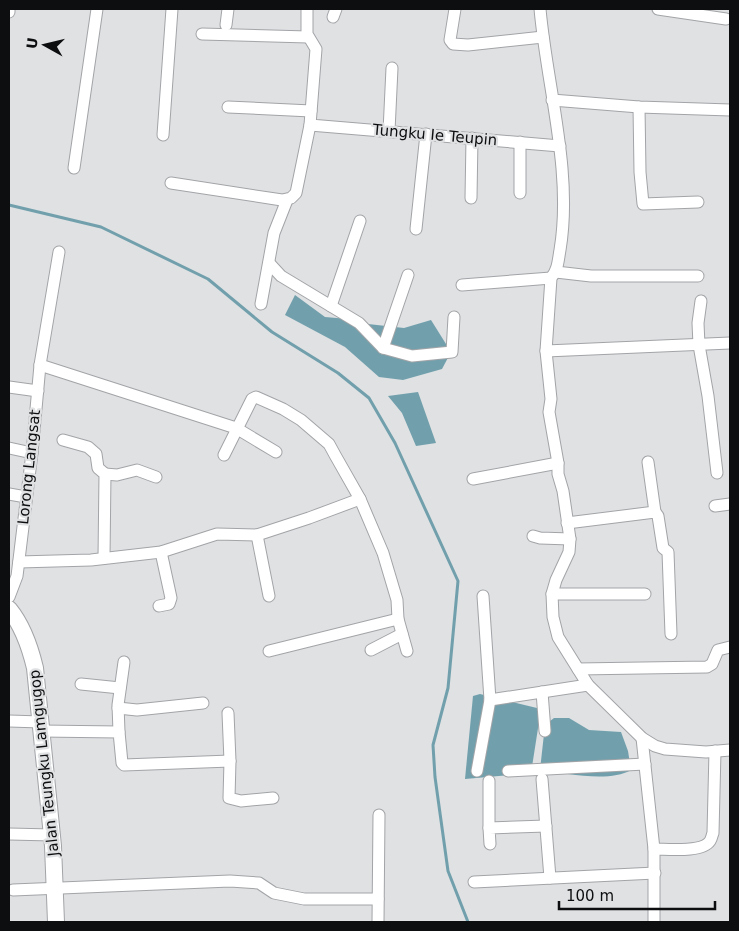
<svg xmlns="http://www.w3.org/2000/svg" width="739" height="931" font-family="'DejaVu Sans',sans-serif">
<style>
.water{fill:#71a0ac}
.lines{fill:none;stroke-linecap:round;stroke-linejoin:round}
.stream{stroke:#71a0ac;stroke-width:3}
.street-casing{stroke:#a2a4a7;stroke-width:13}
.secondary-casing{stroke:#a2a4a7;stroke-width:18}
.street{stroke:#fff;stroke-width:11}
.secondary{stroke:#fff;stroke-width:16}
.labels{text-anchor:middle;stroke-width:4.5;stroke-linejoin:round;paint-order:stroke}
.street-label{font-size:15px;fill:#0d0e0f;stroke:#dfe1e3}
</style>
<rect width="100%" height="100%" fill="#dfe1e3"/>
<g class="water">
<polygon points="295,295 325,317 348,319 368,324 404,328 431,320 451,352 442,369 403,380 379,377 345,347 285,315"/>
<polygon points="418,392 436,443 416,446 402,413 388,396"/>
<polygon points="480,694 541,709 531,773 465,779 473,696"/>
<path d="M554,718H569L589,730L621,732L628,751L631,770C609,783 565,773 540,770L545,725Z"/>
</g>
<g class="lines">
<polyline class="stream" points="9,205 101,227 208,279 272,332 338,373 369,398 395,443 458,581 448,688 433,745 435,777 448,871 468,922"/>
<defs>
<g id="street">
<polyline points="307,9 307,34 316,49 310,125 560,146"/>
<polyline points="455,9 450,40 453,44 468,45 543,37"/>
<path d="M540,9C547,87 573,172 560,250C558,261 558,270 551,278L546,351L551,399L549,412L558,463V474L563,491L570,539L569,552L556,580L552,594L553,617L558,637L588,685L642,738L655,746L665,749L706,752L730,750"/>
<polyline points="658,9 726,19"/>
<polyline points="9,12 9,9"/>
<polyline points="333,17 336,9"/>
<polyline points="226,25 228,9"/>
<polyline points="202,34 308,37"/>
<polyline points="552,100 639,107 730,110"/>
<polyline points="228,107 311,111"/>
<polyline points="639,107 640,172 643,204 698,202"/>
<polyline points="389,131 392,68"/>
<polyline points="163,135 172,9"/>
<polyline points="520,142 520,193"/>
<polyline points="74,168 97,9"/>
<polyline points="171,183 282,200 291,198 296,193 310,125"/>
<polyline points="471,198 472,138"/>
<polyline points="416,229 426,134"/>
<polyline points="269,263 281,276 359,323 383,348 412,356 452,352 454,317"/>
<polyline points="556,272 591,276 698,276"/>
<polyline points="462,285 551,278"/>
<polyline points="701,301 698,323 699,345 708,396 717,473"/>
<polyline points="261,304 274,233 287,200"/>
<polyline points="331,306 360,221"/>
<polyline points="383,348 408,275"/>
<polyline points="546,351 730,343"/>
<polyline points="40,365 236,428 276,452"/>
<polyline points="9,387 38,391"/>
<polyline points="63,440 88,447 96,454 98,468 105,474 104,558"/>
<polyline points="9,448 32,453"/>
<polyline points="224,455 252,399 256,397 283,409 301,420 329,444 335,455 360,499 383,553 397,600 398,619 407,651"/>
<polyline points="648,462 655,512"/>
<polyline points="105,474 117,475 137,470 156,477"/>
<polyline points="473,479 558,463"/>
<polyline points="9,494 26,497"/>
<polyline points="715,506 730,504"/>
<polyline points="567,523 655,512 658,516 663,548 668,552 671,634"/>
<polyline points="257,535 269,596"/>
<polyline points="533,536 540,538 570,539"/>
<polyline points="19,562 91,560 161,552 217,534 257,535 309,518 360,499"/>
<polyline points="552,594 645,594"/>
<polyline points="9,597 17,576 32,453 40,365 59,252"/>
<polyline points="159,606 169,604 171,598 161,552"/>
<polyline points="371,650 402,634"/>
<polyline points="269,651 398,619"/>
<polyline points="578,669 707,667 712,664 718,650 730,647"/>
<polyline points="81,684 120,688"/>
<polyline points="542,692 545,731"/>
<polyline points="490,700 588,685"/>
<polyline points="118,708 137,710 203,703"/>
<polyline points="228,713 230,761 229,798 241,801 273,798"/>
<polyline points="9,721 41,722"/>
<polyline points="41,731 119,732 122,763 124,765 230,761"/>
<polyline points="119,732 118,705 124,662"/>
<polyline points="642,738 654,849 654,922"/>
<polyline points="477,771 490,700 483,596"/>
<polyline points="508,771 645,764"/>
<polyline points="542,779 550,878"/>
<polyline points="489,781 489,828"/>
<polyline points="9,834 52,835"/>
<polyline points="490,844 489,828 546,826"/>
<path d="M654,849C668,849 702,853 710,841C712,838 712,835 713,833L715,751"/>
<polyline points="474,882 655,873"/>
<polyline points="13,890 230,881 259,883 274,893 304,899 378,899"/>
<polyline points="378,922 379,815"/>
</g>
<path id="secondary" d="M9,609C23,626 30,647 35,668L53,846L56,922"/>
</defs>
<use href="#street" class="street-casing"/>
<use href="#secondary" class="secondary-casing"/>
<use href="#street" class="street"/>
<use href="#secondary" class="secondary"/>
</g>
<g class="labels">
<g class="street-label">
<text transform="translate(435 135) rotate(5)" y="5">Tungku Ie Teupin</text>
<text transform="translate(29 467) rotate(-84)" y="5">Lorong Langsat</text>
<text transform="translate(44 763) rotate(-96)" y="5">Jalan Teungku Lamgugop</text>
</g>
</g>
<rect width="739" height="931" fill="none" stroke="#0d0e0f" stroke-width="20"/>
<g transform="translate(45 45) rotate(278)" stroke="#dfe1e3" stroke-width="4" paint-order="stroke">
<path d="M0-4L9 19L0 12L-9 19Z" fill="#0d0e0f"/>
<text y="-8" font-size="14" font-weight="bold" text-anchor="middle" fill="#0d0e0f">U</text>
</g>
<path d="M559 901v8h156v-8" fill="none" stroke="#0d0e0f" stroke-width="2.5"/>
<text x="566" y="901" font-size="15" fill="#0d0e0f" stroke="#dfe1e3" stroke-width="4" paint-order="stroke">100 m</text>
</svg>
